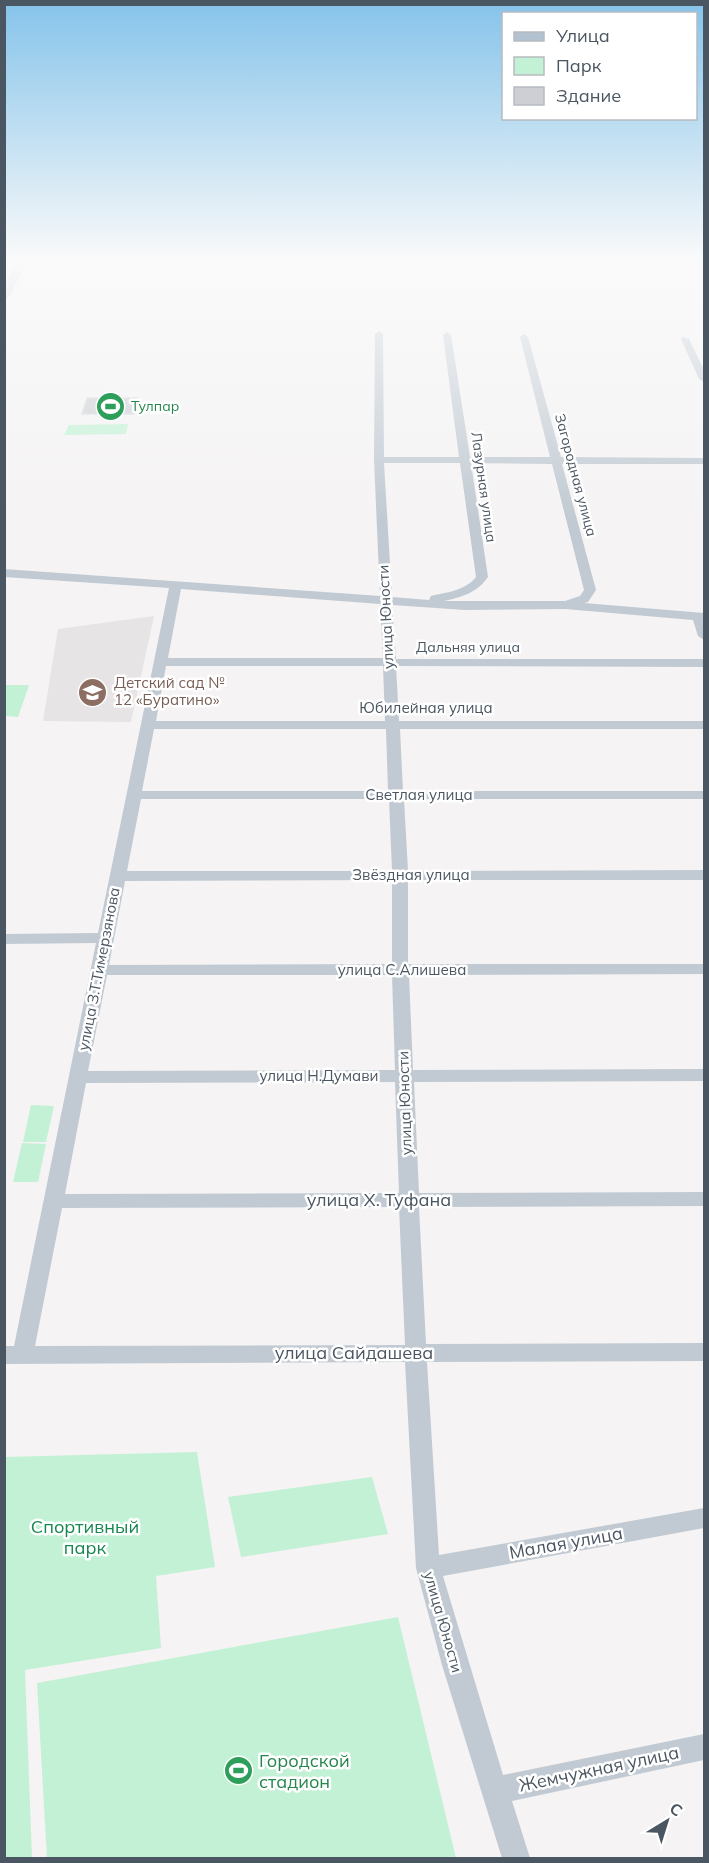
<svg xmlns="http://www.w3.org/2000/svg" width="709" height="1863" font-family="Mulish,sans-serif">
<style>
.education{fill:#e6e4e5}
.green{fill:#c3f1d5}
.building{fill:#cdcfd5;stroke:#d7d9de;stroke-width:1.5}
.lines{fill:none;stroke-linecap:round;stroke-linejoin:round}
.minor{fill:#c1cad2;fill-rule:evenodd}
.major{fill:#b3c2d1;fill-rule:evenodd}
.labels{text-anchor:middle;stroke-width:5;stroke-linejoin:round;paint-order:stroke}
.far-leisure-label{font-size:14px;fill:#27864d;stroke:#fff;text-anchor:start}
.far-street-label{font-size:14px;fill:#4a5661;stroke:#fff}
.street-label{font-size:15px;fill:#4a5661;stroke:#fff}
.education-label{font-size:15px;fill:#785e54;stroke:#fff;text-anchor:start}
.near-street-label{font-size:18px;fill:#4a5661;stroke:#fff}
.near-park-label{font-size:18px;fill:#17864f;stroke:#fff}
.near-leisure-label{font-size:18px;fill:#27864d;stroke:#fff;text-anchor:start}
</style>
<rect width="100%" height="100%" fill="#f5f3f3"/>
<polygon class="education" points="154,616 131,722 43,721 58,629"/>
<g class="green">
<polygon points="128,424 126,434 64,435 69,425"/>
<polygon points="5,685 29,685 18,717 5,716"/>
<polygon points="31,1105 54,1106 46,1142 23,1142"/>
<polygon points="22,1143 46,1144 38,1182 13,1182"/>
<polygon points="197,1452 215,1567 156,1576 161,1648 25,1670 32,1858 5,1858 5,1457"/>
<polygon points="372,1477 388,1534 241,1557 228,1497"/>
<polygon points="398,1617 456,1858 47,1858 37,1683"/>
</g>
<polygon class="building" points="87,398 138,398 134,414 82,414"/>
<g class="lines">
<g class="minor">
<path d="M379,331L383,334L384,457H459L443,335L447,332L451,335L470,457H550L520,337L524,334L528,337L561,457L704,458V464H562L596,590L588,602L584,603L704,613V640L698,636L693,620L565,609L465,610L392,605L396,659H704V667L396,666L399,721H704V729H400L403,791H704V799H404L408,871L704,870V880H408V964H704V974L409,975L413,1070L704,1069V1081L414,1082L419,1193L704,1192V1206L419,1207L426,1344L704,1343V1361L427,1362L439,1555L704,1508V1528L443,1576L503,1775L704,1734V1760L512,1801L530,1858H502L442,1665L416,1568L405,1362L4,1364V1346H14L96,943L4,944V934L98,933L169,588L4,577V569L380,596L374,460L375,334ZM384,463H460L476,577C465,591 447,592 431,596L429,600L392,597ZM471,463L552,464L584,590L580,596L565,601H444C462,597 477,593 488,577ZM181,589L380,604L383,658H168ZM166,666H383L385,721H156ZM154,729H386L388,791H142ZM141,799H389L392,871H127ZM392,880V964L109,965L125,881ZM107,975H392L395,1070L88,1071ZM395,1082L399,1193L65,1194L86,1083ZM399,1207L405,1345L35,1346L62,1208Z"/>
<polygon points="682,337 689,339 704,370 704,382 699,379 681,339"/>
</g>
<polygon class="major" points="19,259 29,259 9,297 4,300 4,286"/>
</g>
<linearGradient id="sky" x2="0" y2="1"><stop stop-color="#85c3ea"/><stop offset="0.5" stop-color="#fafafa"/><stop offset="1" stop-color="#fafafa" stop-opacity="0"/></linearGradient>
<rect width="709" height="520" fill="url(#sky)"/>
<defs>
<symbol id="stadium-disc" viewBox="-11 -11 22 22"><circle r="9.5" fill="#2e9e5b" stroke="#fff"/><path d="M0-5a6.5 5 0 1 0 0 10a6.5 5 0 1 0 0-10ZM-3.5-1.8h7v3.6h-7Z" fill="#fff"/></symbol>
<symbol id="school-disc" viewBox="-11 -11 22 22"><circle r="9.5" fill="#8d6e63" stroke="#fff"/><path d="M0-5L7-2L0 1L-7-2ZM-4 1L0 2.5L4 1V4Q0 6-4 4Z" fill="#fff"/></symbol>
</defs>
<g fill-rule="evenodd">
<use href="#stadium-disc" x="94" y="390" width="33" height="33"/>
<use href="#school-disc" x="76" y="676" width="33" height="33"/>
<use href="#stadium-disc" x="222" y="1754" width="33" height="33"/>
</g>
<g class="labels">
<g class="far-leisure-label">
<text x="131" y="411">Тулпар</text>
</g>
<g class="far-street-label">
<text transform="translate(576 475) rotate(75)" y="5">Загородная улица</text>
<text transform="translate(484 487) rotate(82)" y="5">Лазурная улица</text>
<text x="468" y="652">Дальняя улица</text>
</g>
<g class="street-label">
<text transform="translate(386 617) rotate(-93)" y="5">улица Юности</text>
<text x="426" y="713">Юбилейная улица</text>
<text x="419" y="800">Светлая улица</text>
<text x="411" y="880">Звёздная улица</text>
<text transform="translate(99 969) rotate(-79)" y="5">улица З.Т.Тимерзянова</text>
<text x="402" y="975">улица С.Алишева</text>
<text x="319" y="1081">улица Н.Думави</text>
<text transform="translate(405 1103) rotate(-92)" y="5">улица Юности</text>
<text transform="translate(443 1622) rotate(74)" y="5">улица Юности</text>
</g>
<g class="education-label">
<text x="114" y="688">Детский сад №<tspan x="114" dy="17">12 «Буратино»</tspan></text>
</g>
<g class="near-street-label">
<text x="379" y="1206">улица Х. Туфана</text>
<text x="354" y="1359">улица Сайдашева</text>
<text transform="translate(566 1543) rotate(-10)" y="6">Малая улица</text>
<text transform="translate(599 1769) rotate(-12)" y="6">Жемчужная улица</text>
</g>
<g class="near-park-label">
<text x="85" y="1533">Спортивный<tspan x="85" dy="21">парк</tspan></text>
</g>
<g class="near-leisure-label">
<text x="259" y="1767">Городской<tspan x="259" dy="21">стадион</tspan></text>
</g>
</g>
<rect width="709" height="1863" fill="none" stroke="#4a5661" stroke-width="12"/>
<rect x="502" y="12" width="195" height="108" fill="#ffffff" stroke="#b7bbc0" stroke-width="1.5"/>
<rect x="514" y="32" width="30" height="9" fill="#b3c2d1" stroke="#b7bbc0" stroke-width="1.5"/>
<text x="556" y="42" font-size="18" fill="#4a5661">Улица</text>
<rect x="514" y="57" width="30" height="18" fill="#c3f1d5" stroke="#b7bbc0" stroke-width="1.5"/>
<text x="556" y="72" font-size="18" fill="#4a5661">Парк</text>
<rect x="514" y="87" width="30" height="18" fill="#cdcfd5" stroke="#b7bbc0" stroke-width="1.5"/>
<text x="556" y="102" font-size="18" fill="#4a5661">Здание</text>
<g transform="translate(667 1821) rotate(38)" stroke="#ffffff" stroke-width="4.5" paint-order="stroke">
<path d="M0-4.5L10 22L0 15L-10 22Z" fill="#4a5661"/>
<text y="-9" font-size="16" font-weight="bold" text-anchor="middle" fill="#4a5661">С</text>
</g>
</svg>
